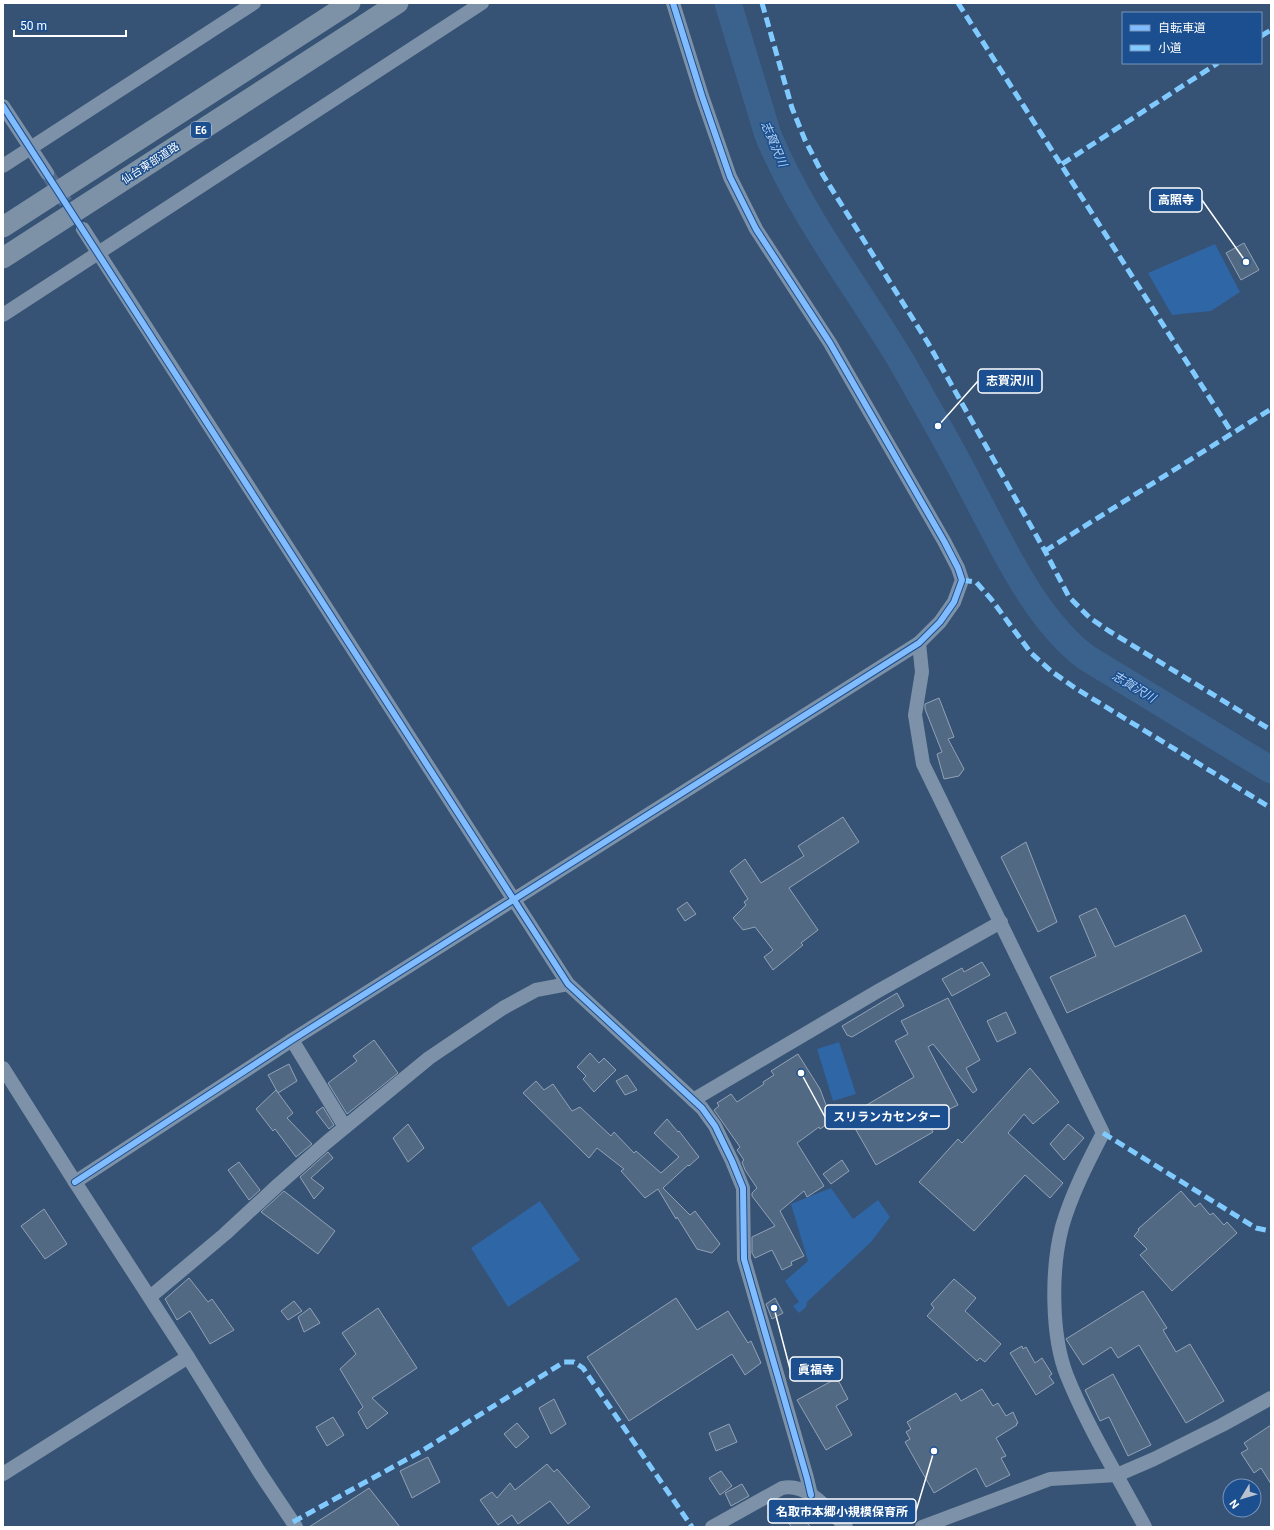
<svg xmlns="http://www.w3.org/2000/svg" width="1274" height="1530" font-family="Roboto,'Noto Sans JP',sans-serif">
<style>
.green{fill:#2f66a5}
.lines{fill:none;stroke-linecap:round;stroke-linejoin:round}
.river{stroke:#3b618d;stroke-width:27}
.building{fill:#526984;stroke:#92a2b6}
.minor-tunnel{stroke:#546c89;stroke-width:14;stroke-dasharray:14 7;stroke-linecap:butt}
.minor{stroke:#7d92a8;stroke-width:14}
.highway{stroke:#7e92a7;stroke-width:21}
.quiet{stroke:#80caff;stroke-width:5;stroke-dasharray:10 5;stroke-linecap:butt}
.cycleway-casing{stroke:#1b4f8f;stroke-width:8}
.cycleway{stroke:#80bcff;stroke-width:6}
.labels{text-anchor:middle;stroke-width:3;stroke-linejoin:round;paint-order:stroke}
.shield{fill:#1b4f8f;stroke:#bbcadd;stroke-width:1}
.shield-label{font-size:10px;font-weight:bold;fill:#fff}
.street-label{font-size:11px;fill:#fff;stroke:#1b4f8f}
.water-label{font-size:12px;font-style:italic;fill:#b5d3f5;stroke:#1b4f8f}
.leader{fill:none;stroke:#fff;stroke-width:1.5}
.callout-dot{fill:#fff;stroke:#1b4f8f;stroke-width:1.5}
.callout{fill:#1b4f8f;stroke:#fff;stroke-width:1.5}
.callout-label{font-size:12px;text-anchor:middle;font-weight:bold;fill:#fff}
</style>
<rect width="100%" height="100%" fill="#365274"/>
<g class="green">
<polygon points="1215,244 1240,292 1211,311 1172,315 1148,273"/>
<polygon points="839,1042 856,1094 833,1101 817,1049"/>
<polygon points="831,1188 853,1219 878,1200 890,1217 871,1242 807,1302 806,1307 799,1313 793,1306 799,1302 785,1281 808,1261 791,1204"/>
<polygon points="540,1201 580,1260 508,1307 471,1248"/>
</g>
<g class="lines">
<path class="river" d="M728,3L768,135C802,217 858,288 903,364C927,406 951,448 973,491C1002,545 1036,621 1087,658L1271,770"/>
</g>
<g class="building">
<polygon points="1244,243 1259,270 1241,280 1226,253"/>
<polygon points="939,698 954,737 948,739 964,769 959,776 944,779 937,754 942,752 925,709 925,704"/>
<polygon points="843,817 859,842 804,878 789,888 818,930 801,943 803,945 773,970 764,957 773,950 755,927 743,930 733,918 746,905 744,902 748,899 730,871 745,859 761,883 804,856 798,846"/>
<polygon points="1026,842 1057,922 1038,932 1001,857"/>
<polygon points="687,902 696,914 685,921 677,909"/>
<polygon points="1096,908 1115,947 1185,915 1202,951 1067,1013 1050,977 1096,956 1079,916"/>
<polygon points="982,962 990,975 952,996 942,979 962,968 964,972"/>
<polygon points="897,993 904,1006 852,1037 847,1035 842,1026"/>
<polygon points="948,998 980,1060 966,1068 977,1090 973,1093 933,1044 928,1047 958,1105 927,1120 933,1132 876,1165 848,1116 914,1077 895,1041 908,1034 901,1021"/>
<polygon points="1006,1012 1016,1033 997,1042 987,1021"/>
<polygon points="374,1040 398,1073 347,1114 328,1083 357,1061 353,1056"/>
<polygon points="590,1053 599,1063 604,1058 616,1070 594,1092 583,1079 586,1076 577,1067"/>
<polygon points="798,1054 820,1089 832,1121 820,1129 819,1127 797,1143 824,1186 807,1197 804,1191 780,1211 804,1256 791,1262 792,1265 782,1270 772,1250 755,1258 752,1253 752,1237 775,1226 752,1196 752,1193 757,1188 745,1170 742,1162 744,1160 737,1150 740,1147 714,1110 719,1106 717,1103 731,1094 737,1102 764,1084 763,1082 774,1075 771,1071"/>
<polygon points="289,1064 297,1081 278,1093 268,1075"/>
<polygon points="1030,1068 1059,1102 1033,1124 1024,1114 1008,1133 1063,1183 1050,1198 1025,1175 974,1231 919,1182 958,1139 962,1143"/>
<polygon points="627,1075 637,1090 625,1095 616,1081"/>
<polygon points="536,1081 544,1090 553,1084 572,1111 580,1107 611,1136 614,1132 634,1153 636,1151 661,1173 679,1157 654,1133 667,1119 678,1132 679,1131 699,1157 689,1166 688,1165 663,1188 690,1215 695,1211 720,1244 712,1253 697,1249 677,1217 676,1219 658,1189 645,1198 621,1171 624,1169 597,1148 589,1158 523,1093"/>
<polygon points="276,1090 293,1113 287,1118 312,1144 296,1157 275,1129 273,1131 256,1109"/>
<polygon points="323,1107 334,1125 329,1129 316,1112"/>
<polygon points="408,1124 424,1148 408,1162 393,1138"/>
<polygon points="1068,1124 1084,1138 1064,1160 1050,1144"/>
<polygon points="328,1152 333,1158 311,1178 324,1188 314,1199 300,1177"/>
<polygon points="842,1160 849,1171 831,1184 823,1174"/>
<polygon points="239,1162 260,1190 249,1200 228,1170"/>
<polygon points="284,1191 335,1231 318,1254 261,1212"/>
<polygon points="1181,1191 1195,1207 1200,1203 1210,1215 1213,1213 1224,1225 1227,1222 1237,1233 1172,1291 1140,1255 1147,1249 1134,1236 1139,1230 1138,1229"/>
<polygon points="44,1209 67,1244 45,1259 21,1226"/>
<polygon points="189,1278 208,1302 212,1299 234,1330 210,1344 190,1311 177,1320 165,1299"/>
<polygon points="954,1279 976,1298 965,1311 1001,1344 985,1362 980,1358 977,1361 927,1316 934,1308 931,1304"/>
<polygon points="1143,1291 1167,1328 1163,1330 1176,1352 1190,1344 1224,1401 1186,1423 1139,1345 1118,1358 1111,1347 1083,1365 1066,1339"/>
<polygon points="676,1298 697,1330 728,1311 748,1343 751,1341 761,1363 745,1375 732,1354 629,1421 587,1357"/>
<polygon points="775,1298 783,1313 772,1319 766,1304"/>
<polygon points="294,1301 302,1311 288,1320 281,1311"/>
<polygon points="310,1308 320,1323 304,1332 298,1317"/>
<polygon points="378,1308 417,1368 372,1398 388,1413 367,1429 358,1412 363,1407 340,1369 356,1354 342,1333"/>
<polygon points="1022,1346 1023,1349 1026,1347 1035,1363 1042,1358 1052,1374 1049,1376 1054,1383 1036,1395 1010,1353"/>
<polygon points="1113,1374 1151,1445 1128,1456 1109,1417 1100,1421 1085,1390"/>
<polygon points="837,1378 848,1399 836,1406 852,1435 826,1450 797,1400"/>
<polygon points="982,1389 993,1406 998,1403 1006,1416 1013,1412 1018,1423 1016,1424 1017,1425 996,1438 1006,1456 1001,1458 1010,1475 986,1487 976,1468 934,1493 905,1442 910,1439 906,1432 911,1429 907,1422 956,1393 961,1401"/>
<polygon points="554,1399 566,1424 551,1434 539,1408"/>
<polygon points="333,1417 344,1435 327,1446 316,1427"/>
<polygon points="517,1423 529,1437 516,1448 504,1434"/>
<polygon points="729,1424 737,1442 716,1451 709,1433"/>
<polygon points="1271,1425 1271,1484 1261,1468 1254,1473 1241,1453 1248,1449 1244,1443"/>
<polygon points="428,1457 440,1482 412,1498 400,1471"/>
<polygon points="547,1464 554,1472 557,1469 590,1507 568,1524 550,1501 518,1524 512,1515 498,1525 480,1500 492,1492 497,1498 510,1483 515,1490"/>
<polygon points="721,1471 732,1486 720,1495 709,1478"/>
<polygon points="742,1484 749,1496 731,1506 725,1493"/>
<polygon points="369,1488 400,1527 309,1527 334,1511"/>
<polygon points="788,1503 811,1527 792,1527 778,1512"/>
</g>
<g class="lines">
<polyline class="minor-tunnel" points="47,173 83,229"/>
<g class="minor">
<polyline points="3,106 47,173"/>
<polyline points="3,166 254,3"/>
<polyline points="83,229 568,984 702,1108 715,1126 732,1161 743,1188 744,1259 807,1478 811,1495"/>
<polyline points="3,315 482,3"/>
<path d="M919,643L922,672L915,715L923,764L1103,1133C1088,1162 1071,1195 1062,1227C1051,1269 1051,1336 1067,1376C1088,1428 1119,1478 1145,1527"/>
<polyline points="292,1040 345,1127"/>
<polyline points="3,1068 75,1182 188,1357 260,1473 296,1527"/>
<polyline points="693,1100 878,991 1001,922"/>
<polyline points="75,1182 292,1040 919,643 940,622 954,602 962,580 958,568 944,541 830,343 756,229 730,177 702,96 673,3"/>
<polyline points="150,1297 225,1234 278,1185 327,1142 429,1058 503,1008 536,990 568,984"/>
<polyline points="3,1474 188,1357"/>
<path d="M712,1527L782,1488C808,1482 829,1511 846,1527"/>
<polyline points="922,1527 1050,1479 1117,1475 1154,1459 1222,1425 1271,1398"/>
</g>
<g class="highway">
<polyline points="3,227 350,3"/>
<polyline points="3,258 398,3"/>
</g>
<g class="quiet">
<polyline points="762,3 792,108 805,140 823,175 928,343 1045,551 1069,597 1090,618 1109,631 1271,730"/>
<polyline points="958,3 1232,433"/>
<polyline points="1261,36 1271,30"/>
<polyline points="1062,164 1218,63"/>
<polyline points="1045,551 1271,409"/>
<polyline points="962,580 976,582 991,599 1031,653 1051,671 1075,688 1271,808"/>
<polyline points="1103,1133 1256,1228 1271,1231"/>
<polyline points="293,1522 420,1452 564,1362 574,1362 583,1368 692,1527"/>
</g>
<defs>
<g id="cycleway">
<polyline points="3,106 568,984 702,1108 715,1126 732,1161 743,1188 744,1259 807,1478 811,1495"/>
<polyline points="75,1182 292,1040 919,643 940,622 954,602 962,580 958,568 944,541 830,343 756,229 730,177 702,96 673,3"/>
</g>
</defs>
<use href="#cycleway" class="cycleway-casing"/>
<use href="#cycleway" class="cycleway"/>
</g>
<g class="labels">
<rect class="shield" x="191" y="122" width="20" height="16" rx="3"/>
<g class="shield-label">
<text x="201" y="134">E6</text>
</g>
<g class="street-label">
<text transform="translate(150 163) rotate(-33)" y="4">仙台東部道路</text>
</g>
<g class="water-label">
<text transform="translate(774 144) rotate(67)" y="4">志賀沢川</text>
<text transform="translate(1134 687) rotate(31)" y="4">志賀沢川</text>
</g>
</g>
<path class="leader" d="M1246 262L1202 200M938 426L978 381M801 1073L825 1117M774 1308L790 1369M934 1451L916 1511"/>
<g class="callout-dot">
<circle cx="1246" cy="262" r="4"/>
<circle cx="938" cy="426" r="4"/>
<circle cx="801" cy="1073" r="4"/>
<circle cx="774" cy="1308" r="4"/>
<circle cx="934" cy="1451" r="4"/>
</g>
<g class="callout">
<rect x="1150" y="188" width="52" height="24" rx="4"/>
<rect x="978" y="369" width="64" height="24" rx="4"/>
<rect x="825" y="1105" width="124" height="24" rx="4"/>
<rect x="790" y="1357" width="52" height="24" rx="4"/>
<rect x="768" y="1499" width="148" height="24" rx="4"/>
</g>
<g class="callout-label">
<text x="1176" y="204">高照寺</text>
<text x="1010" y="385">志賀沢川</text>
<text x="887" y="1121">スリランカセンター</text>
<text x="816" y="1374">眞福寺</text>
<text x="842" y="1516">名取市本郷小規模保育所</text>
</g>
<rect width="1274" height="1530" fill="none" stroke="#ffffff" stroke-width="8"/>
<rect x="1122" y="12" width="140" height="52" fill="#1b4f8f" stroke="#7695bc"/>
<rect x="1130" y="25" width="20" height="6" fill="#80bcff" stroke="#7695bc"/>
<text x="1158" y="32" font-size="12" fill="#ffffff">自転車道</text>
<rect x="1130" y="45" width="20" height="6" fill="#80caff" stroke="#7695bc"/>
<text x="1158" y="52" font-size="12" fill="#ffffff">小道</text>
<g transform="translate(1242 1498) rotate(232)"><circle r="19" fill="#1b4f8f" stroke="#7695bc"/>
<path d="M0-3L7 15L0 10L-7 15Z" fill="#b9c2ce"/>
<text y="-6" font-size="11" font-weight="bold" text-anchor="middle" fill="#ffffff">N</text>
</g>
<path d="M14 30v6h112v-6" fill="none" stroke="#ffffff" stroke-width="2"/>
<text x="20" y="30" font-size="12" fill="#ffffff" stroke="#1b4f8f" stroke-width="3" paint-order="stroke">50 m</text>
</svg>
